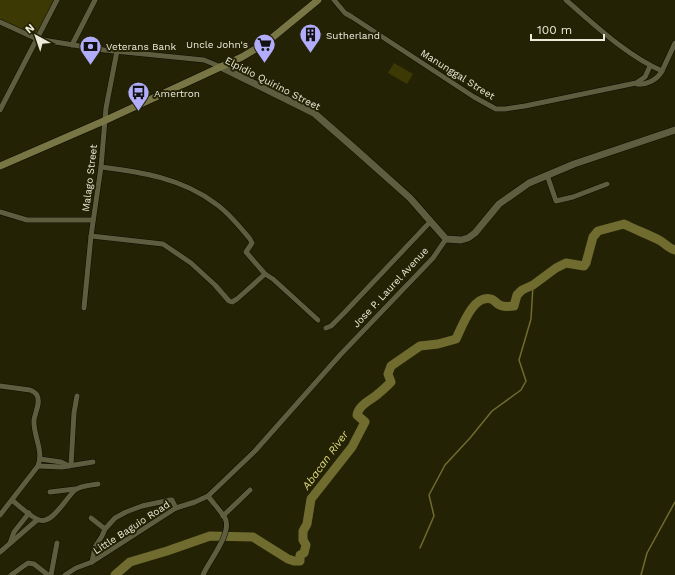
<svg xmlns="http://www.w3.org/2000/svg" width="675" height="575" font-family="'Work Sans',sans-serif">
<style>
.grass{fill:#3c3904}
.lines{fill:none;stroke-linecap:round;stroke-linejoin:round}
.stream{stroke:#706c2f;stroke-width:1.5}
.river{stroke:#706c2f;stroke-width:9}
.minor-casing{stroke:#0d0b00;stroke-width:6}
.tertiary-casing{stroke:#0d0b00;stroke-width:8}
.secondary-casing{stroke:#0d0b00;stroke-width:8}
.minor{stroke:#5e5d3f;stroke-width:5}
.tertiary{stroke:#5e5d3f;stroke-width:7}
.secondary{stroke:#787645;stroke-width:7}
.labels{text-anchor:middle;stroke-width:4;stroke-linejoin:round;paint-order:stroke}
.poi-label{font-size:10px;fill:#ebebda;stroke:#242205;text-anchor:start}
.street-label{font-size:10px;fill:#ebebda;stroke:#242205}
.water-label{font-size:11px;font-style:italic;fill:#ddd97e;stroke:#242205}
</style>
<rect width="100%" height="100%" fill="#242205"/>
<g class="grass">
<polygon points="0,0 55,0 35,37 0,19"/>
<polygon points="394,63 413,74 407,84 388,73"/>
</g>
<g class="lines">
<g class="stream">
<polyline points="420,548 434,516 429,495 445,465 470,438 492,411 521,390 526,381 519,360 531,319 533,285"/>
<polyline points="641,575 647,553 675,502"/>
</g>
<path class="river" d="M115,575L130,562L167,551L210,536L253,537L288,559L294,561H300V555L304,553L306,545L303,540V531L307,524L311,499L352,447L365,422L357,415C359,404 372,400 379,393C383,390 387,386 391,382L388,374L391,366L420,346L438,344L456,339C462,327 473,294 491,299C494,300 495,302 498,304C503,308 509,306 514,306L517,295L522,290L533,285L556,268L566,263L584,266L586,263L593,237L598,231L624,224C636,230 647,234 659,240C665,243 668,248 675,250"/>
<defs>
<g id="minor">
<polyline points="334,0 345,13 352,17 474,97 496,109 505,109 525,106 636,83 645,77 650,66"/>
<path d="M566,0C595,25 626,55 662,71L675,43"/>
<polyline points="0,22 37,39 104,50 204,60 221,67"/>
<polyline points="72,45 95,0"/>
<path d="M637,84C647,85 657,80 662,71"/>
<polyline points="0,110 57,0"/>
<polyline points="547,175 556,201 573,197 607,184"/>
<polyline points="0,212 27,220 93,220"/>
<path d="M91,236L163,244L191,263L215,285L229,301L232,302L237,299L265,274L246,252L252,243L250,239C239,226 229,213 216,204C182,178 141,172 101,167"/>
<polyline points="265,274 273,279 318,320"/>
<polyline points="84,308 91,236 101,167 106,108 117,51"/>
<polyline points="326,328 331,326 344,313 430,222"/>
<path d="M0,386L30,390C33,391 35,392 37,395C41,403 35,412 34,420C33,436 44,450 38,466L0,515"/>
<polyline points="40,459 61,462 69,466"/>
<polyline points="71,465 74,413 77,396"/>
<polyline points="38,466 62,467 93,462"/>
<polyline points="50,492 75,489"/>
<path d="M12,500C18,505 32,518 39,520C52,525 66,498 75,490C80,486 92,485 98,484"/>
<polyline points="223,516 250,490"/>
<polyline points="91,518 105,529"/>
<polyline points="10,543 14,532 29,513"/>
<polyline points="0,552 37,520"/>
<polyline points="92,562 95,547 102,536 105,529 115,518 126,512 142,506 170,500 172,500 176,508"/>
<polyline points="11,575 28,563 34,564 48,575"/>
<polyline points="51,575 57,543"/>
<polyline points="65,575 76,568 92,562 176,508 195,502 208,496 255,451 341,354 433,258 446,239"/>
<path d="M203,575C208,562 233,533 225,518C220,510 213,503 208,496"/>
</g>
<polyline id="tertiary" points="221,67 314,113 354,148 410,198 446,239 461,240 468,238 475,233 499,204 529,183 574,164 675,130"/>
<polyline id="secondary" points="0,166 106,120 242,57 267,42 318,0"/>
</defs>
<use href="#minor" class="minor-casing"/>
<use href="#tertiary" class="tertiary-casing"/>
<use href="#secondary" class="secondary-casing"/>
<use href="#minor" class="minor"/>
<use href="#tertiary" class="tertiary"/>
<use href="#secondary" class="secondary"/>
</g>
<defs>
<symbol id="building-pin" viewBox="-11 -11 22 30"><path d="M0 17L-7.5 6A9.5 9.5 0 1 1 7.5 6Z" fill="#b1adfa" stroke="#242205"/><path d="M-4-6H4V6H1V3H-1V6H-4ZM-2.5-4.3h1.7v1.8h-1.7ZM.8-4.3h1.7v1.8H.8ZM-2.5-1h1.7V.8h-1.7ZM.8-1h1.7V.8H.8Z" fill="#111"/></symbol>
<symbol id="supermarket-pin" viewBox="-11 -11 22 30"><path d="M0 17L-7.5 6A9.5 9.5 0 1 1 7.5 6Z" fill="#b1adfa" stroke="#242205"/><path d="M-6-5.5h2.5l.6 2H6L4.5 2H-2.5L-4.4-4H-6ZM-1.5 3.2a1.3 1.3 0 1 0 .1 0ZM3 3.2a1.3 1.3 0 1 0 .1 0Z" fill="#111"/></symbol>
<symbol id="bank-pin" viewBox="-11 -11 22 30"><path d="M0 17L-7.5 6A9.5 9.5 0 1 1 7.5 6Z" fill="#b1adfa" stroke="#242205"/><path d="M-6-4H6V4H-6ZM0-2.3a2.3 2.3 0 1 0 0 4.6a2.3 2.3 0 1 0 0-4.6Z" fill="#111"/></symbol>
<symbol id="bus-pin" viewBox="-11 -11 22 30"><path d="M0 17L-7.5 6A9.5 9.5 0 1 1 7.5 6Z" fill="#b1adfa" stroke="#242205"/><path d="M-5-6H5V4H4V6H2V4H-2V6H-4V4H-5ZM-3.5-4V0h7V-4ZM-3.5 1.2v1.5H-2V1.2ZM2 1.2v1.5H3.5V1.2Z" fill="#111"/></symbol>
</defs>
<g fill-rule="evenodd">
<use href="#building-pin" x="298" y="22" width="25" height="34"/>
<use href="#supermarket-pin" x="252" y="32" width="25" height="34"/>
<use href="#bank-pin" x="78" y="34" width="25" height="34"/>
<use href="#bus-pin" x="126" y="80" width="25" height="34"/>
</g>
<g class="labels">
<g class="poi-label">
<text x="326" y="39">Sutherland</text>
<text x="248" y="48" text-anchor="end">Uncle John's</text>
<text x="106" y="50">Veterans Bank</text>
<text x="154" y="97">Amertron</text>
</g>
<g class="street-label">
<text transform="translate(458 74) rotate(32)" y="4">Manunggal Street</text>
<text transform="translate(273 83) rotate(27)" y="4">Elpidio Quirino Street</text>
<text transform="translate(89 178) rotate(-83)" y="4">Malago Street</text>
<text transform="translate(390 287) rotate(-47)" y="4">Jose P. Laurel Avenue</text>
<text transform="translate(131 527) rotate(-33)" y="4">Little Baguio Road</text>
</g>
<g class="water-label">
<text transform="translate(325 460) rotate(-54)" y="4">Abacan River</text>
</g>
</g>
<g transform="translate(36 36) rotate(320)" stroke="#242205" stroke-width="3" paint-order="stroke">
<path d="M0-3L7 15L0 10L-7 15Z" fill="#ebebda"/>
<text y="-6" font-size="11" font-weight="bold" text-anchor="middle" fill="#ebebda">N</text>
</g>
<path d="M531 34v6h73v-6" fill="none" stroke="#ebebda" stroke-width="2"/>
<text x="537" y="34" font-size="12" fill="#ebebda" stroke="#242205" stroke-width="3" paint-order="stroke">100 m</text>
</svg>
